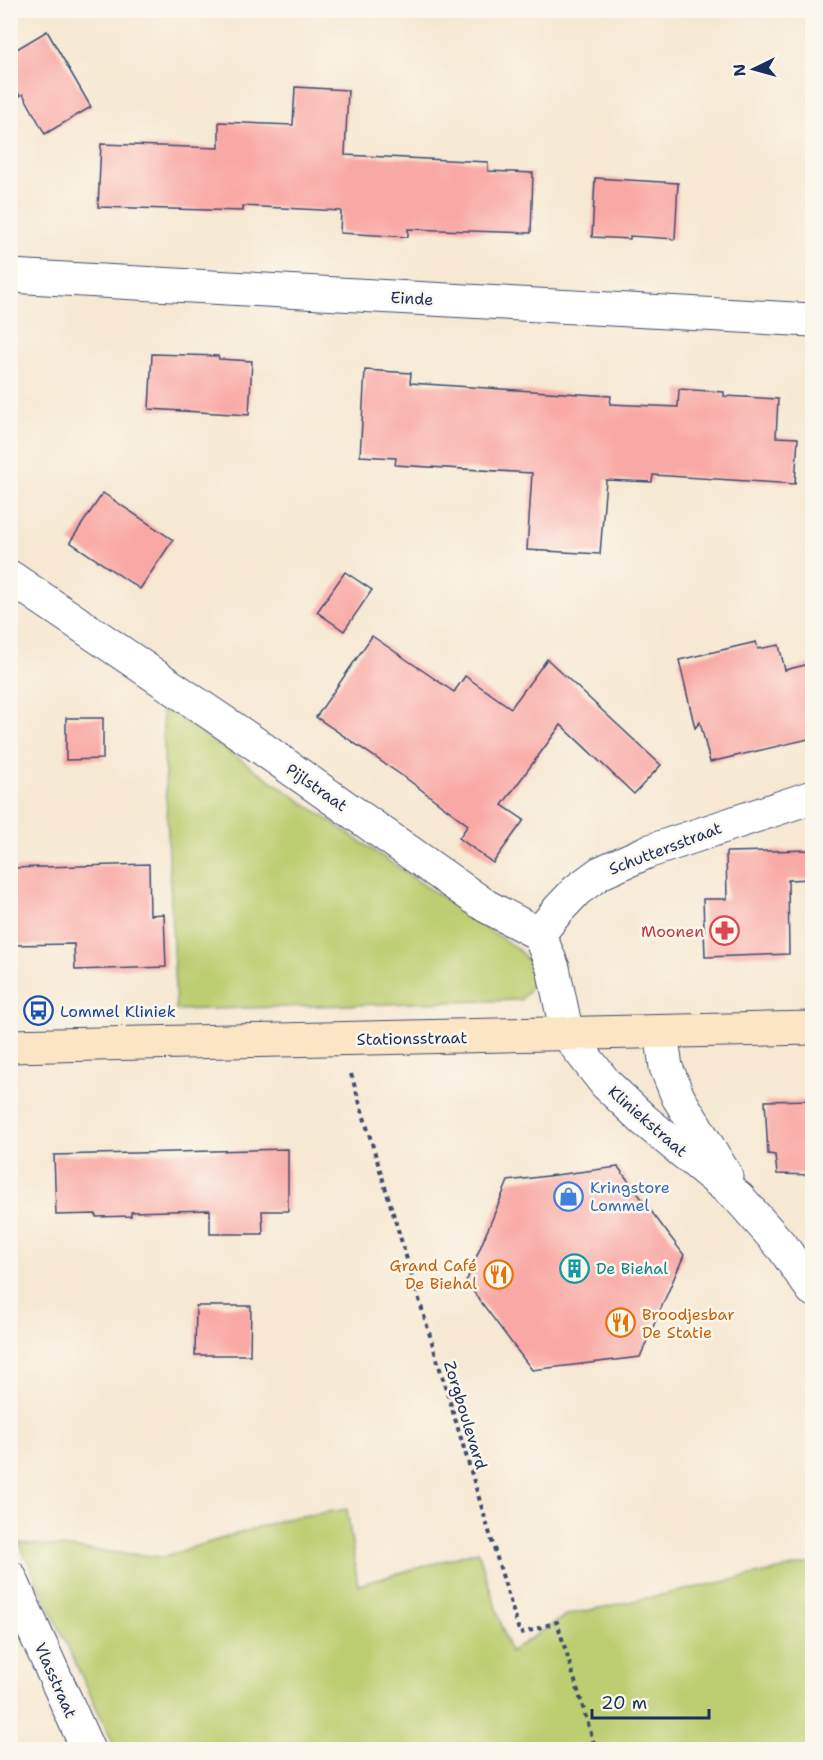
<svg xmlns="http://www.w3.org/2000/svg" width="823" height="1760" font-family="'Shantell Sans',sans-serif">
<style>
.green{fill:#bdce72;stroke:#6c7e68;stroke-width:1.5}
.building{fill:#f9a9a5}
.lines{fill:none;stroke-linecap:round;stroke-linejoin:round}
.street-casing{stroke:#3c4b6f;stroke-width:35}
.secondary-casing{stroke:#3c4b6f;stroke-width:35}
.path{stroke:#3c4b6f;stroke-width:4;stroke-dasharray:4.5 4.5;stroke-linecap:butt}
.street{stroke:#fff;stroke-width:33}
.secondary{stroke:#fce5c4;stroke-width:33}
.labels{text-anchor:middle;stroke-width:5;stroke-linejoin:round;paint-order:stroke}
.street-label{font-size:16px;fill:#1b2f5e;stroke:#fbf7ec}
.health-label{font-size:16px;fill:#be3a42;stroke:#fbf7ec;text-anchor:end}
.transit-label{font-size:16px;fill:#164399;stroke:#fbf7ec;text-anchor:start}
.shop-label{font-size:16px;fill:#366cbe;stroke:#fbf7ec;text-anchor:start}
.food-label{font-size:16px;fill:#c56008;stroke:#fbf7ec;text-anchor:end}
.culture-label{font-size:16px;fill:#0d838f;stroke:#fbf7ec;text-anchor:start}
</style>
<rect width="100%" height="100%" fill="#fbf7ec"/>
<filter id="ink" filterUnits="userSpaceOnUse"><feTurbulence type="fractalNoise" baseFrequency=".0167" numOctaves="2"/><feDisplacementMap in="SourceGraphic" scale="12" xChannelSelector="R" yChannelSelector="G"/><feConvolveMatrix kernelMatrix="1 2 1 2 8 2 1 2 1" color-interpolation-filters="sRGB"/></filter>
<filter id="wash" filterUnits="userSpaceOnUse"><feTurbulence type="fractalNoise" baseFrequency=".008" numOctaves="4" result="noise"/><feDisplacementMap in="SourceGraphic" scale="24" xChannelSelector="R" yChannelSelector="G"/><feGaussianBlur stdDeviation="1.35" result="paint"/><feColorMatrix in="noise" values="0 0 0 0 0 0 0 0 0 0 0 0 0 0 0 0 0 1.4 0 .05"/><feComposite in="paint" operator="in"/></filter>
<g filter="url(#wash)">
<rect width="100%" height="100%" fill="#f6e8d2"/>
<g class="green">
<path d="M162,706L516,948C536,966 540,979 521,1000L176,1010Z"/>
<polygon points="347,1509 358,1585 478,1551 510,1652 567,1615 812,1563 812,1749 116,1749 19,1543 162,1557 288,1518"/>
</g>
<g id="blocks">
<g class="building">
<polygon points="47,31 91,107 45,134 23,94 20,96 10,80 10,53"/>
<polygon points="295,87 348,90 345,155 488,162 488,171 533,173 531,233 408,229 408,237 340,233 341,211 243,206 243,211 98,207 101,144 219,148 219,122 293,125"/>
<polygon points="595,178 678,183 675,239 630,236 630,239 592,237"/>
<polygon points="152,354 218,356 219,359 252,361 249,415 149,409"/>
<polygon points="365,370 411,373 410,383 611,396 610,404 678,407 679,389 724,392 724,396 778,399 776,437 798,438 795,484 653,475 652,482 606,480 600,554 527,550 532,473 395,465 396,458 360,456"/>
<polygon points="103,493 173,540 140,589 70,542"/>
<polygon points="345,572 372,590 344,631 317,612"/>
<polygon points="372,636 454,692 465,676 511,708 547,659 661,765 634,794 561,725 502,805 524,820 493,863 459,838 468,825 407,779 316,717"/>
<polygon points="756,642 758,649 779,645 785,670 813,663 813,738 710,762 700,722 695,728 679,660"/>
<polygon points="66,718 103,718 103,759 66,760"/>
<polygon points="813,850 813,879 788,880 789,954 705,957 703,899 727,899 726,852"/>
<polygon points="149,864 150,915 164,914 166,967 75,970 74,944 10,945 10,868"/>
<polygon points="813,1100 813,1175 777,1174 775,1155 768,1154 765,1101"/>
<polygon points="288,1149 288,1211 262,1211 263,1234 210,1234 210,1210 131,1212 131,1216 96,1217 96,1214 56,1215 54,1155"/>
<polygon points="618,1167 684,1255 640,1357 532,1370 466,1282 508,1181"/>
<polygon points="196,1306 251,1306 250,1355 195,1355"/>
</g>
</g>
</g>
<g filter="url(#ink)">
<use href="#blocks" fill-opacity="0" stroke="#3c4b6f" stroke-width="1.5"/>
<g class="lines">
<defs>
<g id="street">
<polyline points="10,276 812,320"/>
<polyline points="10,577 253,742 486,906 539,934 553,968 567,1034 606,1084 644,1120 739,1198 784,1249 812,1289"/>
<polyline points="539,934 559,909 577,890 600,873 647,852 812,797"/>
<polyline points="661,1032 666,1067 678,1097 726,1176"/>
<polyline points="10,1577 88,1750"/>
</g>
<polyline id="secondary" points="10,1046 812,1028"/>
</defs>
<use href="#street" class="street-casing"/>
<use href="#secondary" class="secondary-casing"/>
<polyline class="path" points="351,1074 520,1634 557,1622 596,1750"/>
<use href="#street" class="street"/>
<use href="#secondary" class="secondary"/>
</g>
</g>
<defs>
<symbol id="pharmacy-ring" viewBox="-11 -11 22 22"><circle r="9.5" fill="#fbf7ec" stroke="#e0444e" stroke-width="1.5"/><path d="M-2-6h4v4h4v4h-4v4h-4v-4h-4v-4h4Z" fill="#e0444e"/></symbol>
<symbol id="bus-ring" viewBox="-11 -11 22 22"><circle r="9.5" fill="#fbf7ec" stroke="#1a4fb4" stroke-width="1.5"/><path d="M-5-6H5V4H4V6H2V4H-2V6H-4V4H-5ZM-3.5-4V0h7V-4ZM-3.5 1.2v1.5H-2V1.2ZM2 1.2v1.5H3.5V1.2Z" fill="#1a4fb4"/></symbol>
<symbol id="shop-ring" viewBox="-11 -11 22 22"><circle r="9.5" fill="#fbf7ec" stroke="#3f7fe0" stroke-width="1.5"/><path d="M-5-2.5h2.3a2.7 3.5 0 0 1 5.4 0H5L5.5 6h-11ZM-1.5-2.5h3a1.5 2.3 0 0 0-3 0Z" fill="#3f7fe0"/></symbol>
<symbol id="building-ring" viewBox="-11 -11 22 22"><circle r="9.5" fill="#fbf7ec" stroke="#0f9aa8" stroke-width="1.5"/><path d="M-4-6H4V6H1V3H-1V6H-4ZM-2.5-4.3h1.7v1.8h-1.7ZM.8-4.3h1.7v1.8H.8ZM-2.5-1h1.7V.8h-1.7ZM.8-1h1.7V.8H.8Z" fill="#0f9aa8"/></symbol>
<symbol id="restaurant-ring" viewBox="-11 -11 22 22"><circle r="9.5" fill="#fbf7ec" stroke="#e8710a" stroke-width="1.5"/><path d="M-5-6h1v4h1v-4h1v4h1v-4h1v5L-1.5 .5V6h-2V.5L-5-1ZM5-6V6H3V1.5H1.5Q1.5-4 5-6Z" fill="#e8710a"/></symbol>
</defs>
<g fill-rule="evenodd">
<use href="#pharmacy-ring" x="708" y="914" width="33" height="33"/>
<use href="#bus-ring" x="22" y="994" width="33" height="33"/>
<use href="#shop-ring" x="552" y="1180" width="33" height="33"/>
<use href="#building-ring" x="558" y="1252" width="33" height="33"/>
<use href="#restaurant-ring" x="482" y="1258" width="33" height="33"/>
<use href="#restaurant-ring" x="604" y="1306" width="33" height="33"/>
</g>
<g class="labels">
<g class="street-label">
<text transform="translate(412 298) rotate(3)" y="6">Einde</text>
<text transform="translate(317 787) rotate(35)" y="6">Pijlstraat</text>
<text transform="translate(665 848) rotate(-21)" y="6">Schuttersstraat</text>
<text transform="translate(412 1038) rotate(-1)" y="6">Stationsstraat</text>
<text transform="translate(648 1121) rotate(41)" y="6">Kliniekstraat</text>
<text transform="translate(466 1415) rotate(73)" y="6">Zorgboulevard</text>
<text transform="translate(56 1680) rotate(66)" y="6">Vlasstraat</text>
</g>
<g class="health-label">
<text x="704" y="937">Moonen</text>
</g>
<g class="transit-label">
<text x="60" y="1017">Lommel Kliniek</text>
</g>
<g class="shop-label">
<text x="590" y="1193">Kringstore<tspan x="590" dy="18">Lommel</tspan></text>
</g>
<g class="food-label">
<text x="477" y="1271">Grand Café<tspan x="477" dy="18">De Biehal</tspan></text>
<text x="642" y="1320" text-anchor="start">Broodjesbar<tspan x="642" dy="18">De Statie</tspan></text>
</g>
<g class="culture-label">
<text x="596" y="1274">De Biehal</text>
</g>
</g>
<rect width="823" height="1760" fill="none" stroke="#fbf7ec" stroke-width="36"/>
<g transform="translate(754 69) rotate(265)" stroke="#fbf7ec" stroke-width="4.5" paint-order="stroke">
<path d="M0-4.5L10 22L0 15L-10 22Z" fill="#1b2f5e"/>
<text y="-9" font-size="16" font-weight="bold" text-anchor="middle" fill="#1b2f5e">N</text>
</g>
<path d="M592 1709v9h117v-9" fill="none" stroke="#1b2f5e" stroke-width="3"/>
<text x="601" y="1709" font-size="18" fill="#1b2f5e" stroke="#fbf7ec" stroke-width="4.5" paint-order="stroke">20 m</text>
</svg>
